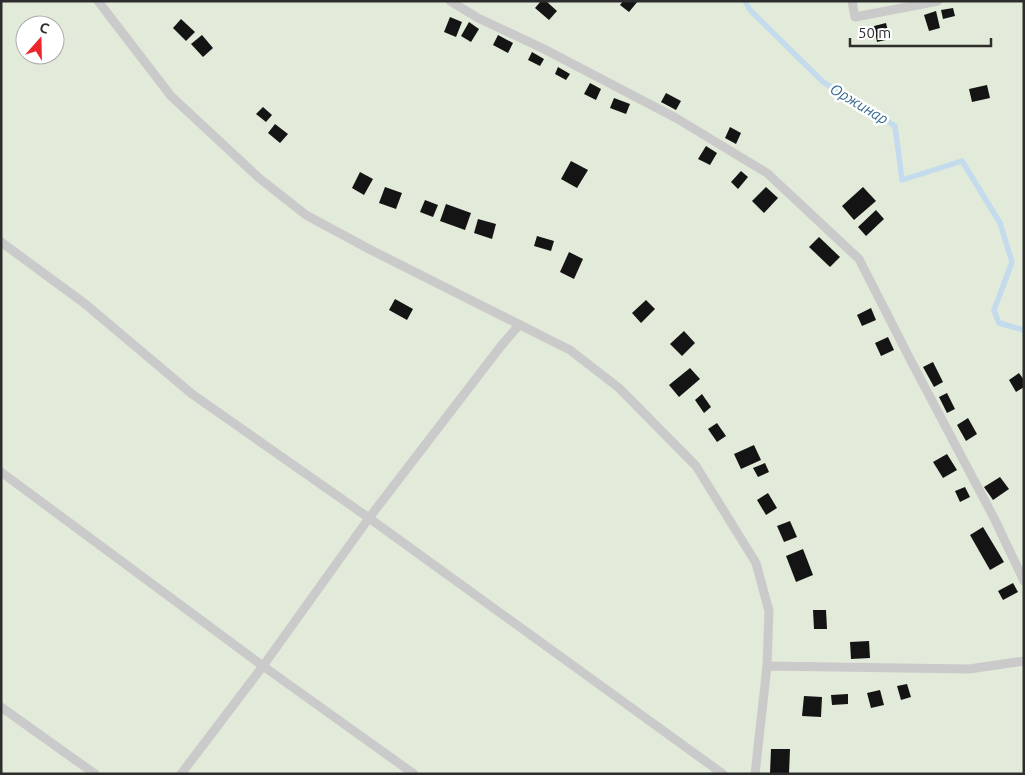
<svg xmlns="http://www.w3.org/2000/svg" width="1025" height="775" font-family="Ubuntu,sans-serif">
<style>
.green{fill:#e2ebd9;fill-rule:evenodd}
.lines{fill:none;stroke-linecap:round;stroke-linejoin:round}
.stream{stroke:#c4dbed;stroke-width:5.5}
.building{fill:#141414}
.service{stroke:#cacaca;stroke-width:9}
.labels{text-anchor:middle;stroke-width:5;stroke-linejoin:round;paint-order:stroke}
.water-label{font-size:15px;font-style:italic;fill:#386a92;stroke:#fff}
</style>
<rect width="100%" height="100%" fill="#fff"/>
<path class="green" d="M1,1H1024V774H1ZM25,25H55V55H25Z"/>
<g class="lines">
<polyline class="stream" points="745,1 750,10 823,82 895,126 902,180 962,161 1000,223 1012,262 994,310 999,323 1024,330"/>
</g>
<g class="building">
<polygon points="541,1 546,1 557,11 549,20 535,8"/>
<polygon points="623,1 638,1 629,12 620,5"/>
<polygon points="953,8 955,16 943,19 941,10"/>
<polygon points="936,11 940,28 929,31 924,15"/>
<polygon points="450,17 462,22 456,37 444,32"/>
<polygon points="181,19 195,32 186,41 173,28"/>
<polygon points="469,22 479,29 471,42 461,36"/>
<polygon points="886,23 890,39 877,42 874,26"/>
<polygon points="202,35 213,48 203,57 191,44"/>
<polygon points="498,35 513,43 508,53 493,45"/>
<polygon points="532,52 544,59 540,66 528,60"/>
<polygon points="558,67 570,74 566,80 555,74"/>
<polygon points="590,83 601,89 596,100 584,94"/>
<polygon points="987,85 990,98 972,102 969,89"/>
<polygon points="666,93 681,101 676,110 661,102"/>
<polygon points="614,98 630,104 626,114 610,108"/>
<polygon points="263,107 272,115 266,122 256,114"/>
<polygon points="275,124 288,134 280,143 268,133"/>
<polygon points="730,127 741,133 736,144 725,138"/>
<polygon points="706,146 717,153 710,165 698,159"/>
<polygon points="571,161 588,170 577,188 561,179"/>
<polygon points="741,171 748,177 738,189 731,182"/>
<polygon points="360,172 373,179 364,195 352,188"/>
<polygon points="385,187 402,193 396,209 379,203"/>
<polygon points="766,187 778,198 764,213 752,201"/>
<polygon points="863,187 876,201 854,220 842,206"/>
<polygon points="425,200 438,205 433,217 420,212"/>
<polygon points="446,204 471,213 465,230 440,221"/>
<polygon points="876,210 884,219 866,236 858,227"/>
<polygon points="478,219 496,224 492,239 474,233"/>
<polygon points="537,236 554,241 551,251 534,246"/>
<polygon points="819,237 840,257 830,267 809,247"/>
<polygon points="569,252 583,259 574,279 560,272"/>
<polygon points="395,299 413,309 407,320 389,310"/>
<polygon points="646,300 655,309 641,323 632,313"/>
<polygon points="871,308 876,320 862,326 857,315"/>
<polygon points="684,331 695,343 682,356 670,344"/>
<polygon points="888,337 894,350 881,356 875,343"/>
<polygon points="933,362 943,382 934,387 923,367"/>
<polygon points="690,368 700,379 679,397 669,385"/>
<polygon points="1019,373 1024,380 1024,387 1016,392 1009,380"/>
<polygon points="947,393 955,409 947,413 939,397"/>
<polygon points="702,394 711,407 704,413 695,400"/>
<polygon points="968,418 977,434 966,441 957,425"/>
<polygon points="717,423 726,436 717,442 708,429"/>
<polygon points="754,445 761,460 741,469 734,454"/>
<polygon points="947,454 957,470 943,478 933,462"/>
<polygon points="765,463 769,472 758,477 753,468"/>
<polygon points="1000,477 1009,489 993,500 984,487"/>
<polygon points="965,487 970,497 960,502 955,491"/>
<polygon points="768,493 777,508 766,515 757,500"/>
<polygon points="790,521 797,537 784,542 777,526"/>
<polygon points="983,527 1004,562 990,570 970,535"/>
<polygon points="803,549 813,575 796,582 786,556"/>
<polygon points="1013,583 1018,592 1003,600 998,591"/>
<polygon points="813,610 826,610 827,629 814,629"/>
<polygon points="869,641 870,658 851,659 850,642"/>
<polygon points="907,684 911,697 901,700 897,686"/>
<polygon points="880,690 884,705 871,708 867,693"/>
<polygon points="848,694 848,704 832,705 831,695"/>
<polygon points="804,696 822,697 821,717 802,716"/>
<polygon points="771,749 790,749 789,774 770,773"/>
</g>
<g class="lines">
<g class="service">
<polyline points="98,1 171,96 259,178 306,215 369,249 570,350 619,388 696,466 756,563 769,611 767,666"/>
<polyline points="450,1 478,18 544,49 676,118 767,173 859,259 911,361 994,518 1024,581"/>
<polyline points="852,1 855,17 938,1"/>
<polyline points="1,242 84,303 192,394 369,518 723,774"/>
<polyline points="1,472 263,666 414,774"/>
<polyline points="1,707 95,774"/>
<polyline points="181,774 263,666 369,518 501,346 519,325"/>
<polyline points="755,774 767,666 969,669 1024,661"/>
</g>
</g>
<g class="labels">
<g class="water-label">
<text transform="translate(859 104) rotate(31)" y="5">Оржинар</text>
</g>
</g>
<rect width="1025" height="775" fill="none" stroke="#2d2d2d" stroke-width="5"/>
<g transform="translate(40 40) rotate(20)"><circle r="24" fill="#ffffff" stroke="#ababab"/>
<path d="M0-4L9 19L0 12L-9 19Z" fill="#ed262a"/>
<text y="-8" font-size="14" font-weight="bold" text-anchor="middle" fill="#2d2d2d">С</text>
</g>
<path d="M850 38v8h141v-8" fill="none" stroke="#2d2d2d" stroke-width="2.5"/>
<text x="858" y="38" font-size="15" fill="#2d2d2d" stroke="#ffffff" stroke-width="4" paint-order="stroke">50 m</text>
</svg>
